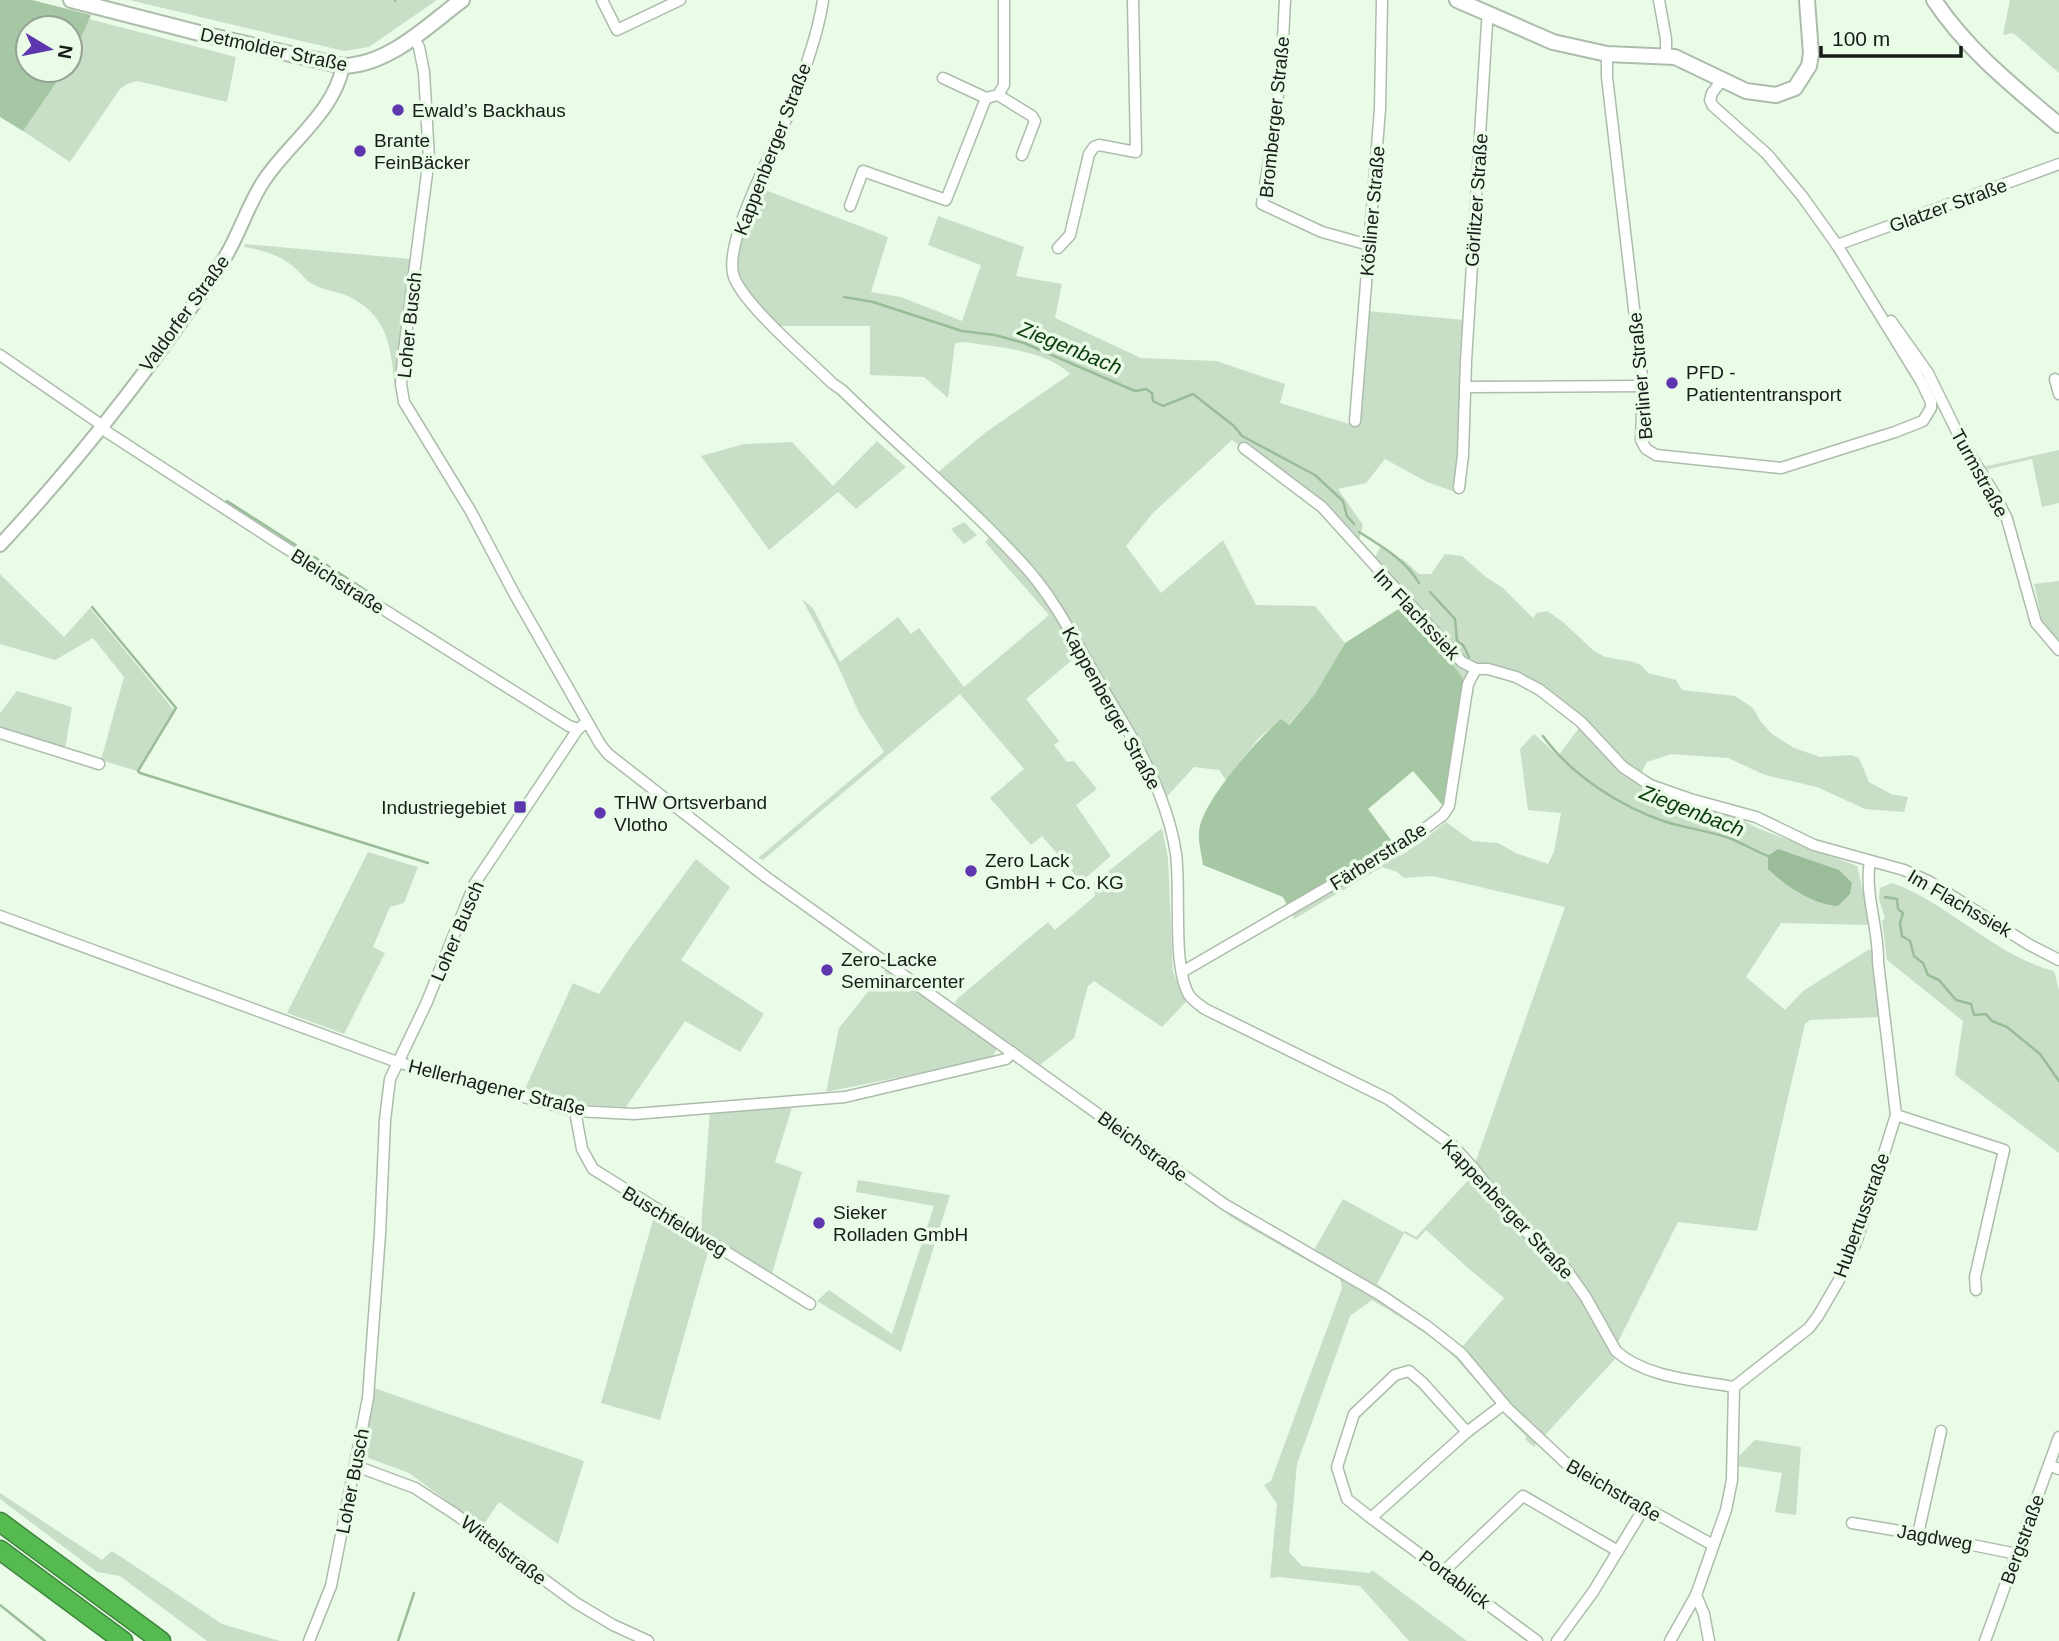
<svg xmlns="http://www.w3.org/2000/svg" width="2059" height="1641" font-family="Arial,sans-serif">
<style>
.green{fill:#c9dec7;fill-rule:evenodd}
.forest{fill:#a6c7a3}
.water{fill:#9bbc99}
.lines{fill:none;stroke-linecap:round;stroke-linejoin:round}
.stream{stroke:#9bbc99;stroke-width:2.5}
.minor-casing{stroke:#adbdac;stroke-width:13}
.tertiary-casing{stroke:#adbdac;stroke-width:16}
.secondary-casing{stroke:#adbdac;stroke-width:18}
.motorway-casing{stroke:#3f843d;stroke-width:21}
.minor{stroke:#fff;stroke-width:10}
.tertiary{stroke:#fff;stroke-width:12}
.secondary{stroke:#fff;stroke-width:14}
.motorway{stroke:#55bb51;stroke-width:18}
.poi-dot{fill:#5e37af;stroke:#eafbe8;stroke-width:2.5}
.labels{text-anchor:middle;stroke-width:7;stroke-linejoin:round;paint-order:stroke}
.street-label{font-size:19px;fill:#171d17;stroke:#eafbe8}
.poi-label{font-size:19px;fill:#171d17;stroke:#eafbe8;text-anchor:start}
.water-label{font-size:21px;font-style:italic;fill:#0a3b0a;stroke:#eafbe8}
</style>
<rect width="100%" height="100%" fill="#eafbe8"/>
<g class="green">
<polygon points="129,0 437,0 369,47 344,51"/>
<polygon points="2010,0 2059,0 2059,73 2013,33 2003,35"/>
<polygon points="89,19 236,57 227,102 137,81 127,84 120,89 70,162 23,131 65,70 70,70 70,63"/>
<path d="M760,188L888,237L871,292L901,297L962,321L981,265L928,245L938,216L1024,247L1016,276L1062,284L1055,318L1141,358L1216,361L1285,384L1280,403L1356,426L1367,311L1464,320L1461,426L1455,492L1427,482L1385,459L1366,483L1338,489L1363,525L1357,548L1344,530L1232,440L1153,513L1126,546L1161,593L1223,540L1256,605L1315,606L1345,643L1315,694L1288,725L1281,720L1259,738L1226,780L1219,770L1194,767L1161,803L1157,790L1079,654L1026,699L1059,741L1054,745L1067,762L1074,761L1097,789L1076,805L1111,856L1081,882L1042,836L1031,845L990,798L1024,769L960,694L763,860L758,858L884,752L859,713L839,668L802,599L813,608L840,662L898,617L911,634L919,628L964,687L1049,615L985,542L990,537L932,477L986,432L1070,374C1044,349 999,348 966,342L955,343L948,398L924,377L870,375V326H778C770,317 744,294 740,285C728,260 751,212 760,188Z"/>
<path d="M245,244L411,259L395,388C391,349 389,317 350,297C337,291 321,290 309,282C304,278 299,271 294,267C280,255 262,250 244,247Z"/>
<polygon points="877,441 906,467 856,509 838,492 769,550 701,456 744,444 792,442 833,486"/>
<polygon points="2059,450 2059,503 2042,507 2032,459 1985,470 1983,467"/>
<polygon points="964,522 977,535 964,544 951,529"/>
<path d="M1380,547L1405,561L1419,574H1431L1445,554L1462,556L1486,577L1503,588L1533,618L1537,613L1547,611L1563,622L1593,650L1605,657L1634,662L1641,665L1648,673L1676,680L1682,690L1735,696L1753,708L1761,722L1772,734L1794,748L1820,757L1851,755L1859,758L1869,782L1891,794L1908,797L1904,812L1865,809L1817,787L1765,775L1728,758L1671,754L1647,762L1637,781L1708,801L1757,828L1857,866L1871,925L1781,923L1746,977L1785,1010L1803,991L1868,950L1874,949L1879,1017L1810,1020L1805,1024L1757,1231L1678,1222L1612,1354L1615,1359L1534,1447L1525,1439L1527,1437C1501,1413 1481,1385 1457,1360C1432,1335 1402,1318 1372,1300L1350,1316L1297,1464L1289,1552L1302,1566L1370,1573L1372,1570L1467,1641H1409L1360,1586L1279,1577L1270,1578L1277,1504L1264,1485L1271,1481L1342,1288L1340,1279L1234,1219L1089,1115L1097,1106L1226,1198L1314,1250L1343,1199L1403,1232L1405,1231L1416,1237L1473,1175V1169L1565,907L1433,876L1404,878L1397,872L1382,867L1294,919L1288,907L1397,848L1400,856L1420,843L1446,822L1472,841L1498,843L1516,853L1548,864L1554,852L1561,813L1528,810L1520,749L1534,734L1558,756L1579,728L1543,697L1514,680L1477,671L1467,684L1435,640L1400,608L1408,600L1372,565ZM1426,1230L1468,1268L1504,1298L1462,1347L1431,1322L1377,1284L1404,1233L1417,1240Z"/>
<polygon points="0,574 64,637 90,608 174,710 137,771 101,760 124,677 93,638 55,660 0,644"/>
<path d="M2059,581V643C2035,618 2042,614 2034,584Z"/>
<polygon points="17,691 72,707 65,749 0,728 0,713"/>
<polygon points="1162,828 1168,858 1173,972 1186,1002 1162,1027 1094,981 1088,986 1074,1038 1040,1065 955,1004 957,999 1048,922 1055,930 1095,896 1094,883"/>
<polygon points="368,852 418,867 404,903 390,907 373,947 385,953 344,1034 287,1013"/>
<polygon points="696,859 730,887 681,960 764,1014 740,1052 685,1021 626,1107 585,1105 525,1089 573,983 599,994 630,948"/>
<path d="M1892,883C1949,903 1995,956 2054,971L2059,990V1153L1955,1075L1963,1021L1887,960L1882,920L1885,919L1879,899L1880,888Z"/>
<polygon points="887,968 993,1045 996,1050 994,1055 984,1060 826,1092 839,1028"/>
<polygon points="793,1104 775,1162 802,1172 772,1273 701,1229 710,1111"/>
<polygon points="858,1180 950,1195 901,1352 817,1301 829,1290 892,1334 934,1206 856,1192"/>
<polygon points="655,1213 710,1245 660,1420 601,1403"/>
<polygon points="374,1388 584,1461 558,1544 499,1502 482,1527 409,1473 363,1456"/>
<polygon points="1755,1440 1801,1447 1796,1515 1775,1512 1782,1473 1738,1466 1738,1457"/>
<polygon points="0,1493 102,1560 112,1551 222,1624 280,1641 207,1641 120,1576 97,1572 0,1499"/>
</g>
<g class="forest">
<polygon points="0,0 32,0 91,15 70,63 70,28 28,28 28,70 65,70 23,131 0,117"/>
<path d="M1400,608L1435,640L1467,684L1445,808L1413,771L1368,809L1397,848L1288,907L1283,897L1203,865C1202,855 1198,843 1199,832C1201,802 1258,739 1281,719L1289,725L1315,694L1345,643Z"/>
</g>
<path class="water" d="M1778,849L1839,870L1852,883L1850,894L1838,906C1814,905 1785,886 1768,869V856Z"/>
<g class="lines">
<g class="stream">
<polyline points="395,0 395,1"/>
<polyline points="844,297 873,302 962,331 995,335 1024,343 1135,391 1146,389 1152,393 1153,401 1163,406 1193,394 1234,426 1242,436 1315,475 1343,501 1347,516 1354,524"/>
<polyline points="227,501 367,591"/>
<path d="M1359,532C1381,546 1406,560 1419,583"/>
<polyline points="1430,592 1455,619 1457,641 1463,645 1469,657"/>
<polyline points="92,607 176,708 138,771 140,773 428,863"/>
<path d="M1543,736C1571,775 1621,807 1666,822C1687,828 1708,831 1729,838C1742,843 1755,851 1768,856"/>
<polyline points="1885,897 1897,899 1898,909 1903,913 1900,923 1902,936 1910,941 1914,956 1923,963 1928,975 1939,980 1956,1000 1971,1004 1974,1015 1986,1014 1992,1021 2007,1027 2040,1054 2059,1081"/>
<polyline points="0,1605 45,1641"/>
<polyline points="398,1641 414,1593"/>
</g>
<defs>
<g id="minor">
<polyline points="602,0 617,30 680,0"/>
<path d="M823,0C818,36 800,83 787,117C773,152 722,244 734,277C745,306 808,359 832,383L842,390C901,448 965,501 1021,562C1053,596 1073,637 1096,677C1118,715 1143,752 1159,793C1167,813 1173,833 1176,854C1181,891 1172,966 1189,995C1193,1001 1200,1005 1205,1009L1388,1099L1452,1145L1474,1169L1514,1220L1565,1268L1585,1296L1616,1351C1646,1378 1695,1380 1734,1387"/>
<polyline points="1285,0 1282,59 1274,130 1262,204 1322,232 1369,245"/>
<polyline points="1659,0 1666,39 1666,56"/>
<polyline points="413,37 419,47 424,72 429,158 403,358 401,384 404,402 470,510 515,595 600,744 608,754 766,877 1224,1204 1382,1296 1428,1327 1461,1353 1507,1408 1568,1465 1713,1545"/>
<polyline points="1607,54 1607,77 1643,386 1641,440 1646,449 1656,455 1781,468 1895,432 1923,421 1931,408 1931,402 1922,383 1837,245 1802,196 1767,154 1713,106 1710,100 1712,93 1722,80"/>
<polyline points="943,78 986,98 998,95 1004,85 1004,0"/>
<polyline points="998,95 1032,116 1035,121 1022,155"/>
<polyline points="850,206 863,171 946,200 986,98"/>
<polyline points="1837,245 2059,164"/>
<polyline points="1058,248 1070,235 1089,154 1094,147 1099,145 1136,152 1133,0"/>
<polyline points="1891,321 1928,373 1961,440 1995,495 2007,519 2036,623 2059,650"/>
<polyline points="0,355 103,426 107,432 281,545 569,726 578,729"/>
<polyline points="2055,379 2059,394"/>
<polyline points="1465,387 1643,386"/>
<polyline points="1355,421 1380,109 1382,0"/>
<polyline points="1244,448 1322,507 1462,662 1476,669 1488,669 1516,677 1540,690 1581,722 1623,767 1650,785 1690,799 1756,817 1814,845 1904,870 1930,882 2028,944 2059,960"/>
<polyline points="1459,488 1463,455 1466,361 1487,23 1489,14"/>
<polyline points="0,733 99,764"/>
<polyline points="0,916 397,1062 575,1111 634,1114 845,1097 1006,1059 1012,1052"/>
<polyline points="1182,972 1411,839 1443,815 1449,806 1468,684 1476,669"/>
<polyline points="575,1111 582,1149 593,1169 810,1304"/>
<polyline points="1896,1115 2004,1150 1975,1277 1976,1290"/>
<polyline points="1504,1404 1467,1432 1371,1518 1537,1641"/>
<polyline points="2049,1465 2059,1469"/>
<polyline points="356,1466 415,1488 455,1514 576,1603 613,1625 648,1641"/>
<polyline points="1371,1518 1347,1499 1337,1467 1354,1414 1395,1375 1409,1371 1423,1383 1467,1432"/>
<polyline points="1852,1523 1918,1534 2017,1554"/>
<polyline points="1918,1534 1941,1431"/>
<polyline points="1444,1571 1523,1496 1618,1551"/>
<polyline points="1696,1595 1704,1614 1709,1641"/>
<polyline points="309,1641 331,1586 368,1398 380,1234 385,1120 390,1079 426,1004 475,883 578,729 586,723"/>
<polyline points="1557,1641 1593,1592 1644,1508"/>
<path d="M1670,1641L1696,1595L1726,1510L1732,1480L1734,1387L1809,1328L1818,1316L1839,1280L1857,1240L1896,1115L1878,962C1879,928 1864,894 1870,861"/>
<polyline points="1985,1641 2059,1437"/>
</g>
<path id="tertiary" d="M0,545C80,459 156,361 221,264C239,237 247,205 265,179C290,142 334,112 343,66"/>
<g id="secondary">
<path d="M71,0L203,34L343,66C389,65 427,26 462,0"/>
<polyline points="1457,0 1553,42 1607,54 1675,57 1746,91 1776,95 1795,88 1809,66 1811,54 1807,0"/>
<path d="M1934,0C1967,50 2014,87 2059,125"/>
</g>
<g id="motorway">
<polyline points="0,1522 161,1641"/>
<polyline points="0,1550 123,1641"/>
</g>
</defs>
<use href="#minor" class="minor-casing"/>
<use href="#tertiary" class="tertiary-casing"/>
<use href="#secondary" class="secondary-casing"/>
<use href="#motorway" class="motorway-casing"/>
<use href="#minor" class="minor"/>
<use href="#tertiary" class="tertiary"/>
<use href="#secondary" class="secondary"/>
<use href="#motorway" class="motorway"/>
</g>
<g class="poi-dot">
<circle cx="398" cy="110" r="7"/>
<circle cx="360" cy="151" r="7"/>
<circle cx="1672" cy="383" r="7"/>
<rect x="513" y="800" width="14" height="14" rx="3.5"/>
<circle cx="600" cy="813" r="7"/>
<circle cx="971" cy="871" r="7"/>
<circle cx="827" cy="970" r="7"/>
<circle cx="819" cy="1223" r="7"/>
</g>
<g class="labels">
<g class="street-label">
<text transform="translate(274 49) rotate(12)" y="7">Detmolder Straße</text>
<text transform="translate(1274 117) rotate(-84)" y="7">Bromberger Straße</text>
<text transform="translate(772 149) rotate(-69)" y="7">Kappenberger Straße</text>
<text transform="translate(1476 200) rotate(-86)" y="7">Görlitzer Straße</text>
<text transform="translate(1948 205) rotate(-20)" y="7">Glatzer Straße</text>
<text transform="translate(1372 211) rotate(-85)" y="7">Kösliner Straße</text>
<text transform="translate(184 313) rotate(-54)" y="7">Valdorfer Straße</text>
<text transform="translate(409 325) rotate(-84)" y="7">Loher Busch</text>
<text transform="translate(1640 376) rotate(-95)" y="7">Berliner Straße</text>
<text transform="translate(1980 473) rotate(61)" y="7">Turmstraße</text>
<text transform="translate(338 581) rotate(32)" y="7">Bleichstraße</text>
<text transform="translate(1417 614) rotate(47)" y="7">Im Flachssiek</text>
<text transform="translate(1112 708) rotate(61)" y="7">Kappenberger Straße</text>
<text transform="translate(1378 856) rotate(-32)" y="7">Färberstraße</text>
<text transform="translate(1960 903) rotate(30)" y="7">Im Flachssiek</text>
<text transform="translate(457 931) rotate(-67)" y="7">Loher Busch</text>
<text transform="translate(497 1087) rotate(14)" y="7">Hellerhagener Straße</text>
<text transform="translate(1143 1146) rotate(36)" y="7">Bleichstraße</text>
<text transform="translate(1508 1209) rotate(47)" y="7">Kappenberger Straße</text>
<text transform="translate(1861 1215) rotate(-70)" y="7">Hubertusstraße</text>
<text transform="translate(675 1221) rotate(31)" y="7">Buschfeldweg</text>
<text transform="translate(352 1481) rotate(-79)" y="7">Loher Busch</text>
<text transform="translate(1614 1490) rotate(30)" y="7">Bleichstraße</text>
<text transform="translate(1935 1537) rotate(10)" y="7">Jagdweg</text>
<text transform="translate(2022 1539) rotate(-70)" y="7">Bergstraße</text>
<text transform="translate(504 1550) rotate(37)" y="7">Wittelstraße</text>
<text transform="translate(1455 1579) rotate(37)" y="7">Portablick</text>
</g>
<g class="poi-label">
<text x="412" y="117">Ewald’s Backhaus</text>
<text x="374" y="147">Brante<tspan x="374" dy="22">FeinBäcker</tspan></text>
<text x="1686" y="379">PFD -<tspan x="1686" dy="22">Patiententransport</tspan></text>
<text x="614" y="809">THW Ortsverband<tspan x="614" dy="22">Vlotho</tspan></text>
<text x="506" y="814" text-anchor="end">Industriegebiet</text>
<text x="985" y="867">Zero Lack<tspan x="985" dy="22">GmbH + Co. KG</tspan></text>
<text x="841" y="966">Zero-Lacke<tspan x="841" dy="22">Seminarcenter</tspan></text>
<text x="833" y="1219">Sieker<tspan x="833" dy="22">Rolladen GmbH</tspan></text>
</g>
<g class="water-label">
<text transform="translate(1070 348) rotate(22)" y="7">Ziegenbach</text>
<text transform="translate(1692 811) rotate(21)" y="7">Ziegenbach</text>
</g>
</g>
<g transform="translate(49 49) rotate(100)"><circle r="33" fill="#eafbe8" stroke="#96a294" stroke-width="2"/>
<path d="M0-5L12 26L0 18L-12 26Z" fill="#5e37af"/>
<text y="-10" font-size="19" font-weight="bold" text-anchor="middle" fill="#171d17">N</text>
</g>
<path d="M1821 46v10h140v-10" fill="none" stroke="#171d17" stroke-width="3.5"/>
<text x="1832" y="46" font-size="21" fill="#171d17" stroke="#eafbe8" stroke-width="5" paint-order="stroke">100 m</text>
</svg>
